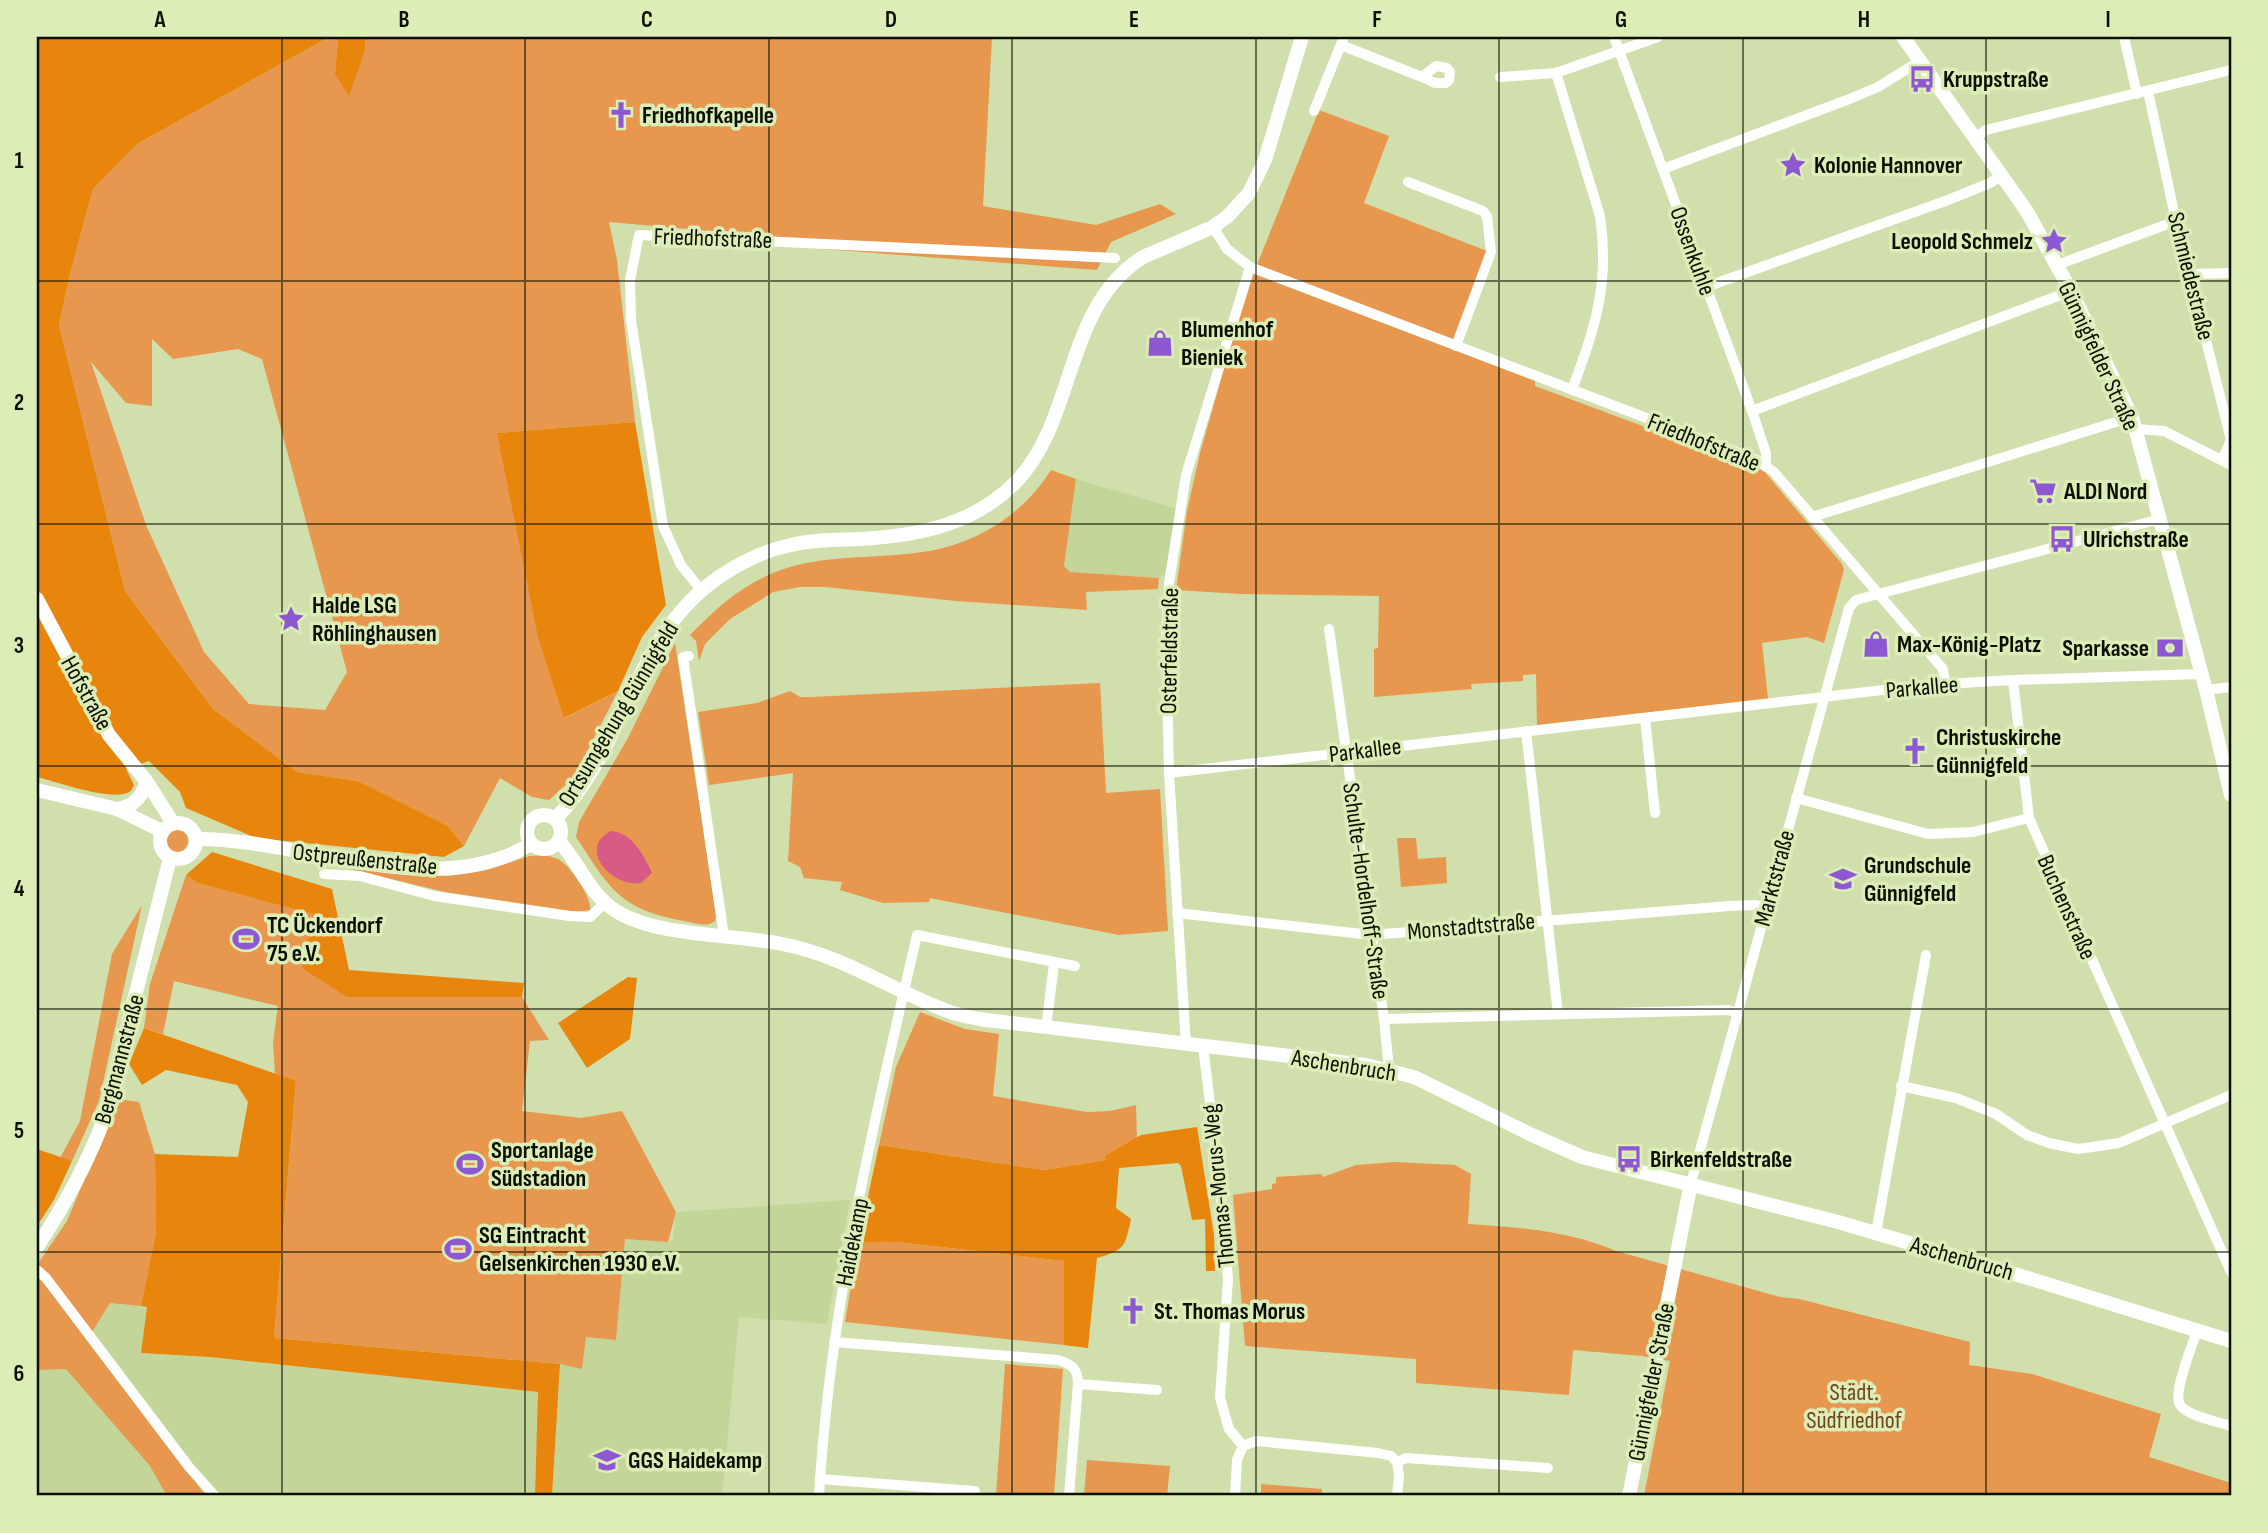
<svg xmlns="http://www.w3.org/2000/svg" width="2268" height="1533" font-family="'Sofia Sans Condensed',sans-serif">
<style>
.built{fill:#c4d59a}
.green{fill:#e7974e;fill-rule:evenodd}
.forest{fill:#e8850c}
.water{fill:#d85a86}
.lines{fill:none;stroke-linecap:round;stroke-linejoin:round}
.minor{stroke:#fff;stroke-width:10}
.tertiary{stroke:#fff;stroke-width:14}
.grid{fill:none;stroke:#0c1001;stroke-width:2;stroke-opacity:0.55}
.labels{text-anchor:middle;stroke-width:7;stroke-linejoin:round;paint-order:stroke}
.poi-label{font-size:24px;font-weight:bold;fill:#0c1001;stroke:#ddedb8;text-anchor:start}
.street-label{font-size:24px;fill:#0c1001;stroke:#ddedb8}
.park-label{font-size:24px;fill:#6e451f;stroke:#ddedb8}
.neatline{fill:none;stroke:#0c1001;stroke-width:2.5}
.grid-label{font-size:23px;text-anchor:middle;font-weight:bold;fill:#0c1001}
</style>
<rect width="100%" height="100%" fill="#d0dfab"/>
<g class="built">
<polygon points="1076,479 1177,509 1169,571 1159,578 1070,572 1064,566"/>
<polygon points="850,1200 827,1324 739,1317 722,1496 552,1496 560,1364 582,1368 586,1337 616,1340 625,1239 668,1242 673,1240 676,1212"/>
<polygon points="110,1303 147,1307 141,1353 210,1357 539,1392 535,1496 37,1496 37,1370 66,1369"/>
</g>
<g class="green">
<path d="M329,37H338L335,74L365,50L366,37H992L983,206L1096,225L1160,204L1176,214L1111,242L1097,270L823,249L822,241L609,222L617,260L635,422L497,433L565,718L618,691L574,777L549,800L532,797L500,778L464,846L448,826L358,781L297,772L213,709L125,591L59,325L70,274L93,189L137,144ZM152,339L173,359L238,349L262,359L347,672L325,710L249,704L204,652L146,525L91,362L126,403L152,406Z"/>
<polygon points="1319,110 1389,136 1364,203 1487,251 1451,348 1535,380 1535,386 1764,471 1842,564 1844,570 1824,643 1807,637 1762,643 1768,699 1537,725 1536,674 1523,675 1523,681 1471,684 1472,689 1374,697 1374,649 1378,648 1379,596 1240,594 1176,590 1187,511 1200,453 1226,362 1253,275"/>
<path d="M1051,470L1076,479L1064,566L1070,572L1159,578L1158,589L1086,592L1087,610L956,601L825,587H800L773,592L730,619L705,644L699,661L696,641L690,635C724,600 756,573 806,563C847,555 889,558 929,551C980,542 1024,513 1051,470Z"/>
<path d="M675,643L716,915L715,921C707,928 695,923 684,921C618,909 610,888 576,837L579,822L628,738Z"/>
<polygon points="1100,683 1106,793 1160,789 1168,931 1119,935 930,898 929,902 883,903 840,890 842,882 804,878 800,867 788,861 793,773 709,785 698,712 757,703 790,691 800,697 811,697"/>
<circle cx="177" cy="841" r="11"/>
<polygon points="1397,838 1416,838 1418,859 1446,857 1447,883 1401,887"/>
<path d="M530,856C540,855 550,855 558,859C569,864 593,899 590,910L578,912L445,892L350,869V867L449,876L486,870Z"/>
<polygon points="186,875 197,883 314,914 347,997 522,997 549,1040 530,1041 522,1111 581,1118 622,1111 676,1212 668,1242 625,1239 616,1340 586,1337 582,1369 560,1364 274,1338 296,1082 275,1074 273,1043 278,1006 174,981 163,1034 144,1028 150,984"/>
<polygon points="142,905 99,1101 72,1161 60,1158 80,1121 112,954"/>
<polygon points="920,1012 965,1029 999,1034 993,1096 1087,1112 1110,1111 1136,1105 1137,1139 1106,1156 1106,1160 1044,1170 879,1145 896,1067"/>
<polygon points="118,1099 139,1102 155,1154 156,1232 141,1306 110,1303 87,1340 206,1496 167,1496 150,1466 66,1369 37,1370 37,1265 67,1221"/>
<path d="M1395,1162L1455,1165L1471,1174L1468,1224C1517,1227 1570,1231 1616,1251L1780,1297L1799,1299L1970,1342L1969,1365L2032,1374L2161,1414L2149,1457L2231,1483V1496H1644L1670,1361L1642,1356L1573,1350L1569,1395L1416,1383V1359L1245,1346L1233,1195L1272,1189V1184L1276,1183V1177L1321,1174L1323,1177L1356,1165Z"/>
<polygon points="897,1242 1065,1261 1064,1345 845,1322 858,1243"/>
<polygon points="1005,1364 1063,1369 1054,1496 996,1496"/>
<polygon points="1087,1460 1170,1466 1167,1496 1084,1496"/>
<polygon points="1261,1484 1322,1489 1322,1496 1261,1496"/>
</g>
<g class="forest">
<path d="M37,37H329L137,144L93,189L70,274L59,325L125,591L213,709L297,772L358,781L448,826L464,846L444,857L256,838L186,808L180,792L149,761L126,769L134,785L131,791C114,803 58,782 37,777Z"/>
<polygon points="338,37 366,37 365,50 349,96 335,74"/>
<polygon points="635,422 666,605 642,637 618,691 564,718 538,637 497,433"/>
<polygon points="212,852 332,889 349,970 524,983 522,997 347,997 302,968 313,914 197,883 186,875"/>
<polygon points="628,977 637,978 630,1039 587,1068 558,1023"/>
<polygon points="144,1028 296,1081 274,1338 560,1364 552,1496 535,1496 538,1392 210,1357 141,1353 147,1307 141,1306 156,1232 155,1154 238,1157 248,1102 237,1085 166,1070 142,1085 129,1064"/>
<path d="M1197,1127L1214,1235L1215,1271H1206L1205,1219L1192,1220L1181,1166L1178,1163L1119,1168L1116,1208L1131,1219C1125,1247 1125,1250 1097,1258L1088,1348L1064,1345V1261L897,1242L858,1243L879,1145L1044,1170L1106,1160L1105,1156L1141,1135Z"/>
<polygon points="37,1149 72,1161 54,1200 37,1226"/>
</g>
<path class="water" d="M611,831C632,832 644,856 652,873L641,883C613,888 576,849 611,831Z"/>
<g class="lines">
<g class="minor">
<polyline points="1614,37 1752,411 1766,453 1766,467"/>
<polyline points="2124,37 2137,94"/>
<polyline points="1341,45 1422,77 1435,83 1446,83 1449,80 1450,72 1447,68 1436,66 1422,77"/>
<path d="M1556,73L1600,216C1610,285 1595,327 1572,390"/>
<polyline points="1500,77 1556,73 1658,37"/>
<polyline points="2148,91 2176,221 2231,440 2222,460"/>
<polyline points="1314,111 1344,37"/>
<polyline points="1975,138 1986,130 2231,70"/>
<polyline points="1663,169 1847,100 1878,87 1920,61"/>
<polyline points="1408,182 1483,211 1487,216 1491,252 1456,346"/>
<polyline points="1213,227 1227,249 1250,267 1757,460 1774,472 1943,669 1945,684"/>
<polyline points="2057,265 2176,221"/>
<polyline points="2190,274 2231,273"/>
<polyline points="1706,287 1948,200 1990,183 2002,175"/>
<polyline points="1752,411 2071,291"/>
<polyline points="2136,429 2164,431 2231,465"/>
<polyline points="1812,517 2132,417"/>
<polyline points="701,590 681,565 663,526 631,320 630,280 639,235 1115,258"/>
<polyline points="1329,629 1384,1019 1389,1069"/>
<polyline points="689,656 683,657 724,936"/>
<polyline points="2013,680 2029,818 2231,1272"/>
<polyline points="2206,690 2231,687"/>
<polyline points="1645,718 1655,813"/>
<polyline points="1526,731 1558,1014"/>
<polyline points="1169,773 1926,685 2013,680 2201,674"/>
<polyline points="1796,798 1928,834 1973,832 2029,818"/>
<polyline points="324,874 360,876 434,896 569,916 590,917 605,903"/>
<polyline points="1177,913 1371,935 1730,906 1756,905 1766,908"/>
<polyline points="1384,1019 1728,1010 1738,1013"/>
<polyline points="1046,1028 1054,964"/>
<polyline points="1186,1045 1169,773 1166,634 1169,583 1186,475 1250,267"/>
<polyline points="1203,1046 1220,1185 1228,1279 1220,1398 1229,1429 1243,1446"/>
<polyline points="1901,1086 1956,1098 1996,1114 2027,1135 2049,1143 2078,1149 2119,1143 2231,1095"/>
<polyline points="1691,1183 1849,608 1856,600 2160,519"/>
<polyline points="1876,1233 1926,955"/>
<polyline points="37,1270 46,1278 189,1467 215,1496"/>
<path d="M2197,1330C2193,1345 2172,1393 2180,1405C2187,1416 2219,1422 2231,1426"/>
<path d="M834,1342L1058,1360C1072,1364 1078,1369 1078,1384L1157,1390"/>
<polyline points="1397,1462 1406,1458 1548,1468"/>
<polyline points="1397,1462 1399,1476 1397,1496"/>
<polyline points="820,1479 975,1491"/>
<path d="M819,1496C830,1306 874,1120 917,935L1075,966"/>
<polyline points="1069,1496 1078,1384"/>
<polyline points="1235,1496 1237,1460 1243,1446 1256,1441 1378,1453 1391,1456 1397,1462"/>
</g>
<g class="tertiary">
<polyline points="1903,37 2026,210 2071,291 2132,417 2206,690 2231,795"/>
<polyline points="37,599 109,735 147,782 173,823"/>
<polyline points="37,790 117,809 162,831"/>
<path d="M117,809C134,806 141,798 147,782"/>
<circle cx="544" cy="832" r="17"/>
<path d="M555,819C626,749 632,636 719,577C741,562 766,550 791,545C814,539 837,540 860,539C917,536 973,525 1015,483C1077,420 1063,307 1143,257L1213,227L1228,216L1249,193L1265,160L1302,37"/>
<circle cx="178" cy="841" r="18"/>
<path d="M196,839C300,838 434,903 531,844"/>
<path d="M559,841C579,863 590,895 616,911C657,937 734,934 782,944C845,956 892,991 950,1012C961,1016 974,1018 986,1020L1366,1065L1414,1077L1532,1135L1582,1157L1838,1222L2028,1278L2231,1341"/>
<path d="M37,1247C64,1206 87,1165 104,1119L170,858"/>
<polyline points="1629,1496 1691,1183"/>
</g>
</g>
<path class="grid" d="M282,37V1496M525,37V1496M769,37V1496M1012,37V1496M1256,37V1496M1499,37V1496M1743,37V1496M1986,37V1496M37,281H2231M37,524H2231M37,766H2231M37,1009H2231M37,1252H2231"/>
<defs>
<symbol id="bus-bare" viewBox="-9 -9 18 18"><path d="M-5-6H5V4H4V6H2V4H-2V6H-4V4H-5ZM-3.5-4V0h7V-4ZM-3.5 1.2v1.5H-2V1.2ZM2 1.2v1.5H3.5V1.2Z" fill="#8d58d1" stroke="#ddedb8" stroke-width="2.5" paint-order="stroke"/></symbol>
<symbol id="church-bare" viewBox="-9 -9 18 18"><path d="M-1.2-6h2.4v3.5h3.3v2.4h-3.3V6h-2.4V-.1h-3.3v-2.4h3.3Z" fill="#8d58d1" stroke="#ddedb8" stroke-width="2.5" paint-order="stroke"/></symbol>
<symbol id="sight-bare" viewBox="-9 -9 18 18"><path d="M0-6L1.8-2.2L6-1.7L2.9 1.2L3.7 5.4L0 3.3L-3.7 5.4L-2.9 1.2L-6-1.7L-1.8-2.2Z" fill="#8d58d1" stroke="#ddedb8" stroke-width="2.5" paint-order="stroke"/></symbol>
<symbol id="shop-bare" viewBox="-9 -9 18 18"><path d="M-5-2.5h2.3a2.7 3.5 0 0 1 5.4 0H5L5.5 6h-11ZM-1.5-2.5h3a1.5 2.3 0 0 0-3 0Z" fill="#8d58d1" stroke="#ddedb8" stroke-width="2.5" paint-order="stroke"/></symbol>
<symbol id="supermarket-bare" viewBox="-9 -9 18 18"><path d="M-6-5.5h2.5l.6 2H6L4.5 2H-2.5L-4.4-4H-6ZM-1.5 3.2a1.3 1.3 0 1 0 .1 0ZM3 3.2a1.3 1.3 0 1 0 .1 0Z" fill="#8d58d1" stroke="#ddedb8" stroke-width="2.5" paint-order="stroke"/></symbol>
<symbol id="bank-bare" viewBox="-9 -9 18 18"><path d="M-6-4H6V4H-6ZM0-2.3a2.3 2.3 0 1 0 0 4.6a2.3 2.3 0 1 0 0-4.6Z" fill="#8d58d1" stroke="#ddedb8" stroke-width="2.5" paint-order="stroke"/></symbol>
<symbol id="school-bare" viewBox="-9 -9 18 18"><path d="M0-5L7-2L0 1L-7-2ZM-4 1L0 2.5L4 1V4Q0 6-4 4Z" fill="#8d58d1" stroke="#ddedb8" stroke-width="2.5" paint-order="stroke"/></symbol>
<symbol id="stadium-bare" viewBox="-9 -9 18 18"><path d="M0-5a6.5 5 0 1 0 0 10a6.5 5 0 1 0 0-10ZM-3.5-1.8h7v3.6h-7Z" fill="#8d58d1" stroke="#ddedb8" stroke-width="2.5" paint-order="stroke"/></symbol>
</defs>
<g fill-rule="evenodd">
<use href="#bus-bare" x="1903" y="60" width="38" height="38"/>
<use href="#church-bare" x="602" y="96" width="38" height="38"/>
<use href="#sight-bare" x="1774" y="146" width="38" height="38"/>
<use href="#sight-bare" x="2035" y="222" width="38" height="38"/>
<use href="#shop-bare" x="1141" y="324" width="38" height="38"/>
<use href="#supermarket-bare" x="2024" y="472" width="38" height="38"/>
<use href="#bus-bare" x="2043" y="520" width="38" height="38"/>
<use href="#sight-bare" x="272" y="600" width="38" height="38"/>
<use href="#shop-bare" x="1857" y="625" width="38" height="38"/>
<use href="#bank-bare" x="2151" y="629" width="38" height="38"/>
<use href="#church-bare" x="1896" y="732" width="38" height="38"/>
<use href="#school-bare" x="1824" y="860" width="38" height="38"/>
<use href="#stadium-bare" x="227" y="920" width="38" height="38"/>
<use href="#bus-bare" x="1610" y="1140" width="38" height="38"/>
<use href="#stadium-bare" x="451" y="1145" width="38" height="38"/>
<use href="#stadium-bare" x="439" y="1230" width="38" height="38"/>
<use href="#church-bare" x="1114" y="1292" width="38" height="38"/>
<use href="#school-bare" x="588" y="1441" width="38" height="38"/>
</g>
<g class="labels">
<g class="poi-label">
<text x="1943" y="87">Kruppstraße</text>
<text x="642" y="123">Friedhofkapelle</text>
<text x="1814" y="173">Kolonie Hannover</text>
<text x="2033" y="249" text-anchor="end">Leopold Schmelz</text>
<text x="1181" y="337">Blumenhof<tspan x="1181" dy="28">Bieniek</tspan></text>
<text x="2064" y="499">ALDI Nord</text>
<text x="2083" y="547">Ulrichstraße</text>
<text x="312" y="613">Halde LSG<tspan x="312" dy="28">Röhlinghausen</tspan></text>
<text x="1897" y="652">Max-König-Platz</text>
<text x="2149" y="656" text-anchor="end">Sparkasse</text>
<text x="1936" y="745">Christuskirche<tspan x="1936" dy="28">Günnigfeld</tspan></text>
<text x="1864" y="873">Grundschule<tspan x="1864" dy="28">Günnigfeld</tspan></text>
<text x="267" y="933">TC Ückendorf<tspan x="267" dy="28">75 e.V.</tspan></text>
<text x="491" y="1158">Sportanlage<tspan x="491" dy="28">Südstadion</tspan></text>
<text x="1650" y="1167">Birkenfeldstraße</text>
<text x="479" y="1243">SG Eintracht<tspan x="479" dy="28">Gelsenkirchen 1930 e.V.</tspan></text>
<text x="1154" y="1319">St. Thomas Morus</text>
<text x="628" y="1468">GGS Haidekamp</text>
</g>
<g class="street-label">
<text transform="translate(713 238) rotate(2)" y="8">Friedhofstraße</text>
<text transform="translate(1693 251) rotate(70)" y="8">Ossenkuhle</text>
<text transform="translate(2191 276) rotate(76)" y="8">Schmiedestraße</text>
<text transform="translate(2099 356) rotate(65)" y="8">Günnigfelder Straße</text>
<text transform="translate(1704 442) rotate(22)" y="8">Friedhofstraße</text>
<text transform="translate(1169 651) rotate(-89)" y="8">Osterfeldstraße</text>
<text transform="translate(1922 687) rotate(-5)" y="8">Parkallee</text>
<text transform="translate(87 693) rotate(61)" y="8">Hofstraße</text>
<text transform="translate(618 714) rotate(-59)" y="8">Ortsumgehung Günnigfeld</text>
<text transform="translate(1365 750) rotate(-7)" y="8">Parkallee</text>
<text transform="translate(365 859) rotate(6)" y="8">Ostpreußenstraße</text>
<text transform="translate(1774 878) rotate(-75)" y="8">Marktstraße</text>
<text transform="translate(1366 891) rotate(82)" y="8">Schulte-Hordelhoff-Straße</text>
<text transform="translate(2067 907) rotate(66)" y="8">Buchenstraße</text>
<text transform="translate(1471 926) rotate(-5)" y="8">Monstadtstraße</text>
<text transform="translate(119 1059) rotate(-75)" y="8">Bergmannstraße</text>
<text transform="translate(1344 1065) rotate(9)" y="8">Aschenbruch</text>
<text transform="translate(1218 1186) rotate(-96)" y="8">Thomas-Morus-Weg</text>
<text transform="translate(852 1242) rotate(-79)" y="8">Haidekamp</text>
<text transform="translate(1962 1258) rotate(16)" y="8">Aschenbruch</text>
<text transform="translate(1651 1382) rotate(-79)" y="8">Günnigfelder Straße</text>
</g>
<g class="park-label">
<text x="1854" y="1400">Städt.<tspan x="1854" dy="28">Südfriedhof</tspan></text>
</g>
</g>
<rect width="2268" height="1533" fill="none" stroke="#ddedb8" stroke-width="77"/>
<rect x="38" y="38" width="2192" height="1456" class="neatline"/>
<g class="grid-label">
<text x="160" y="27">A</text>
<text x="404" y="27">B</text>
<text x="647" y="27">C</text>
<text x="891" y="27">D</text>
<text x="1134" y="27">E</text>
<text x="1377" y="27">F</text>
<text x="1621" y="27">G</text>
<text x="1864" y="27">H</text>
<text x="2108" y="27">I</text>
<text x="19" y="168">1</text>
<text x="19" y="410">2</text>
<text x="19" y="653">3</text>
<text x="19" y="896">4</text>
<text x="19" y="1138">5</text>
<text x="19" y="1381">6</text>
</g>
</svg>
